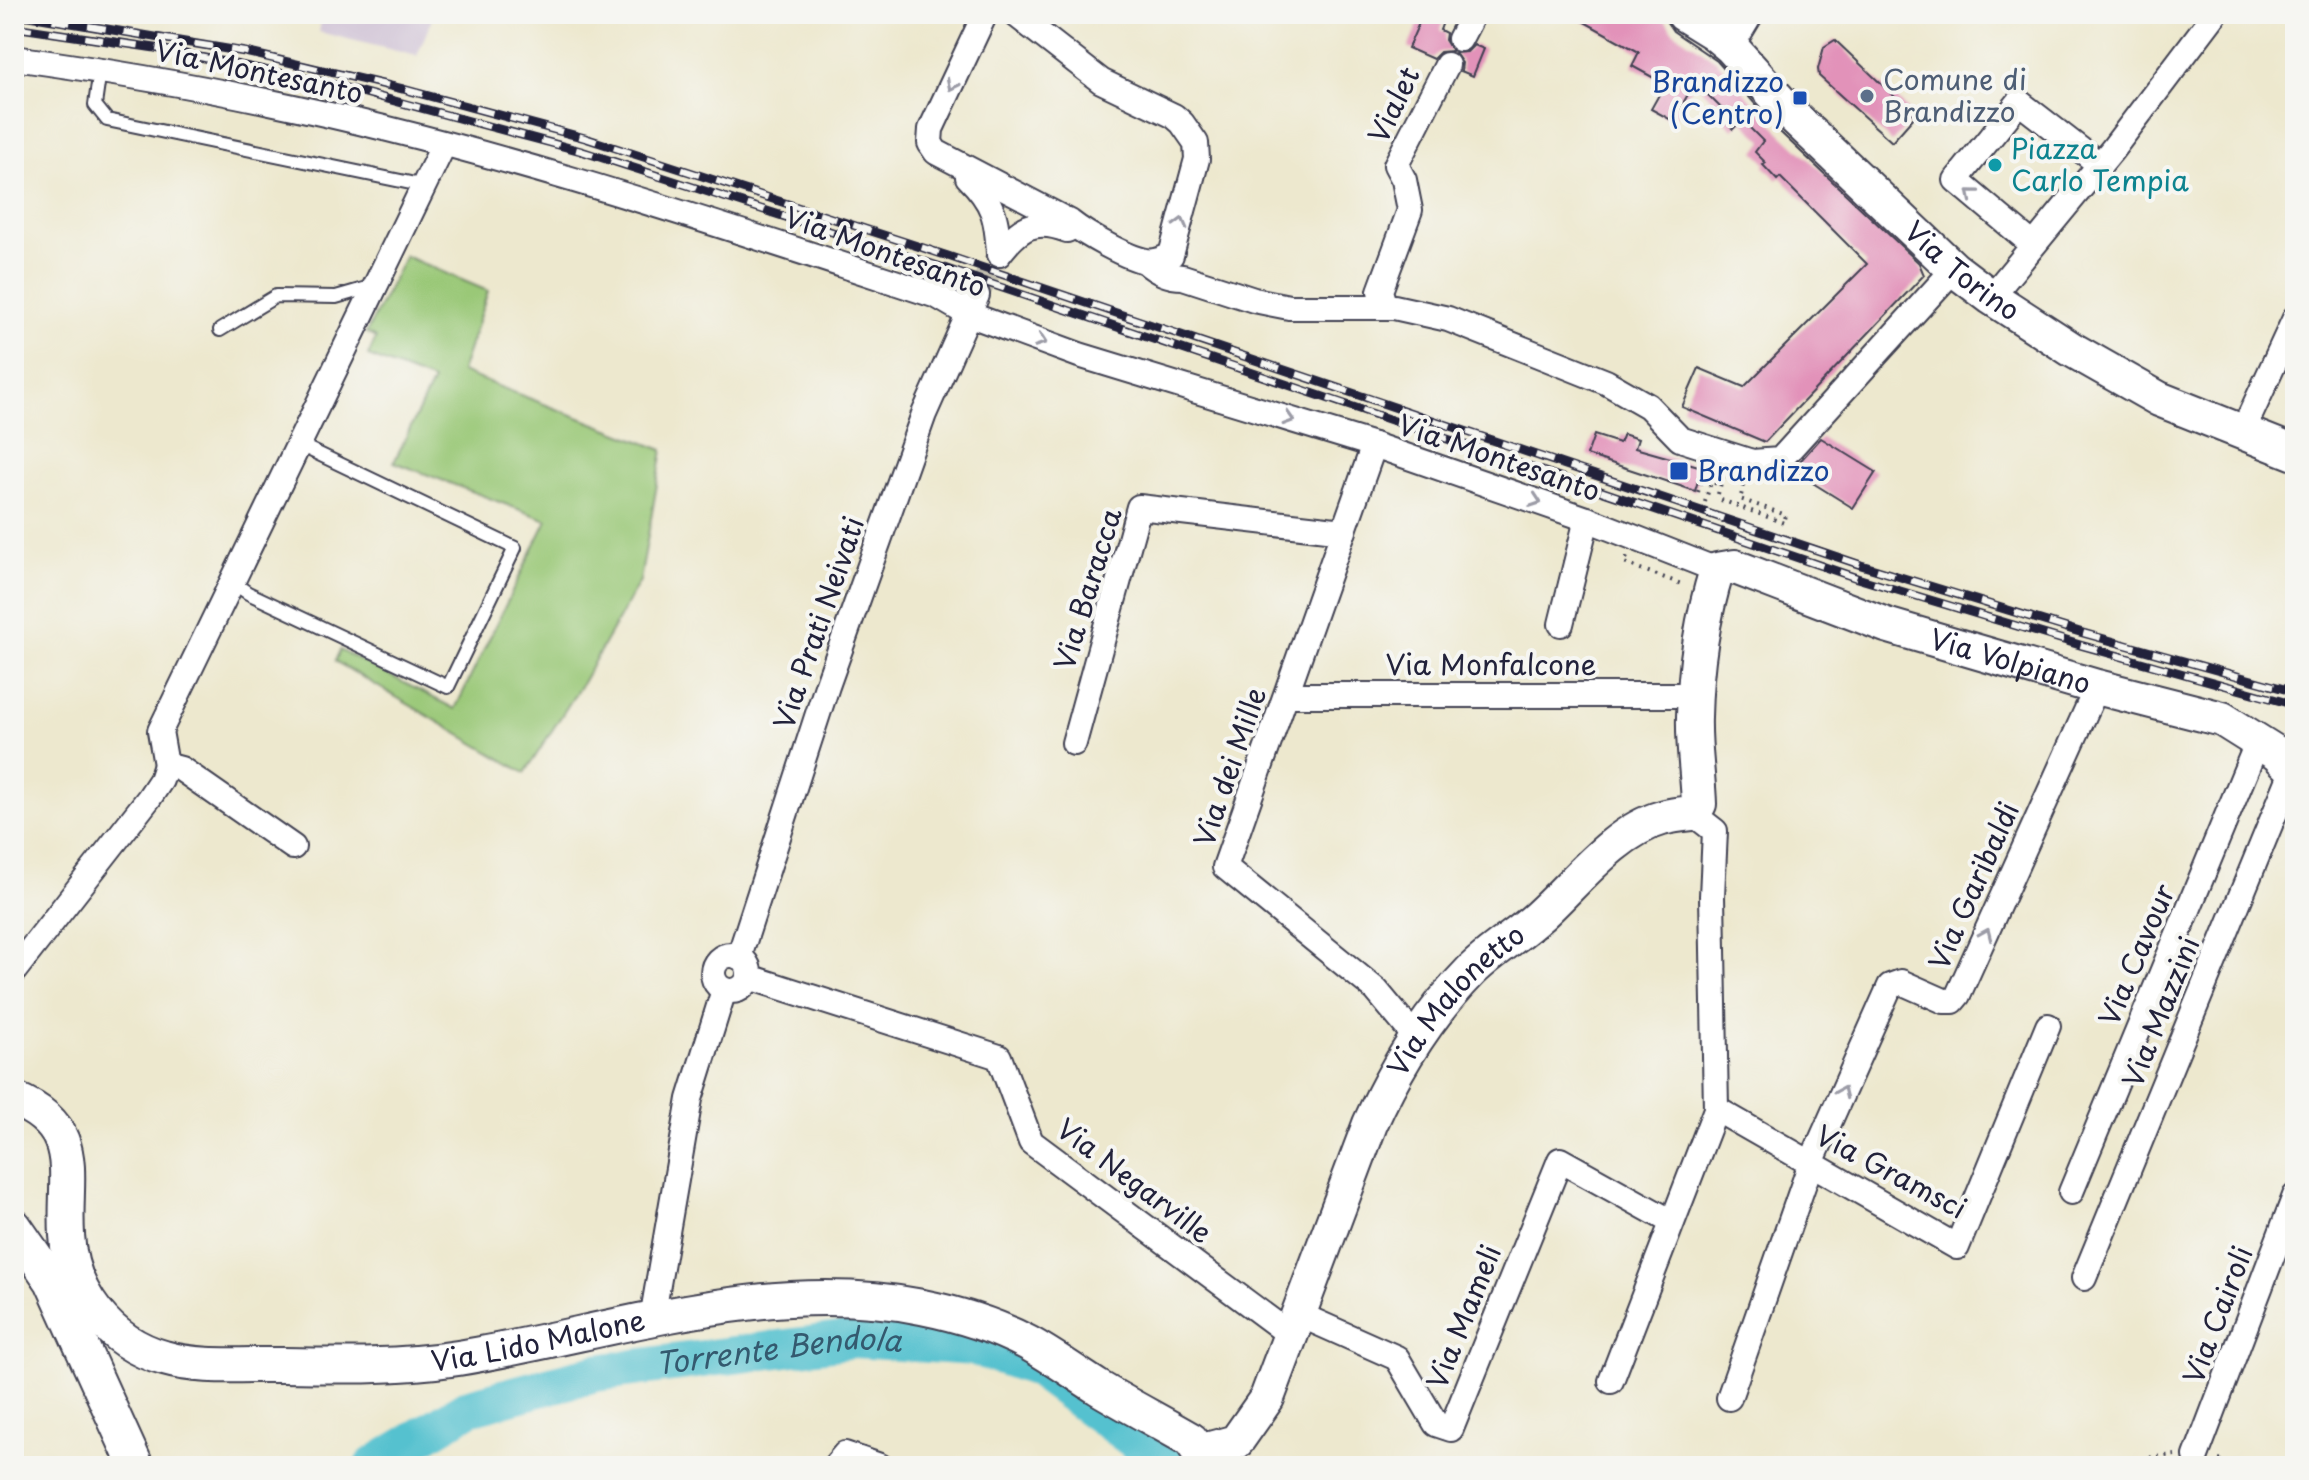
<svg xmlns="http://www.w3.org/2000/svg" width="2309" height="1480" font-family="'Playpen Sans',sans-serif">
<style>
.industrial{fill:#ccbed3}
.green{fill:#9ac877;stroke:#5e7559;stroke-width:2}
.lines{fill:none;stroke-linecap:round;stroke-linejoin:round}
.river{stroke:#55c1cf;stroke-width:38}
.building{fill:#e292b9}
.street-tunnel{stroke:#c4c0b1;stroke-width:24;stroke-dasharray:24 12;stroke-linecap:butt}
.lane-casing{stroke:#404051;stroke-width:16}
.street-casing{stroke:#404051;stroke-width:28}
.secondary-casing{stroke:#404051;stroke-width:38}
.path{stroke:#404051;stroke-width:4;stroke-dasharray:2 6;stroke-linecap:butt}
.lane{stroke:#fff;stroke-width:12}
.street{stroke:#fff;stroke-width:24}
.secondary{stroke:#fff;stroke-width:34}
.rail-casing{stroke:#22223b;stroke-width:9}
.rail{stroke:#f6f6f2;stroke-width:6;stroke-dasharray:18;stroke-linecap:butt}
.oneway{stroke:#9c9ca7}
.service-dot{fill:#5c6f8a;stroke:#f6f6f2;stroke-width:3}
.transit-dot{fill:#1a4fb4;stroke:#f6f6f2;stroke-width:3}
.culture-dot{fill:#0f9aa8;stroke:#f6f6f2;stroke-width:3}
.labels{text-anchor:middle;stroke-width:8;stroke-linejoin:round;paint-order:stroke}
.street-label{font-size:28px;fill:#22223b;stroke:#f6f6f2}
.service-label{font-size:28px;fill:#4e5e75;stroke:#f6f6f2;text-anchor:start}
.transit-label{font-size:28px;fill:#164399;stroke:#f6f6f2;text-anchor:end}
.culture-label{font-size:28px;fill:#0d838f;stroke:#f6f6f2;text-anchor:start}
.water-label{font-size:30px;font-style:italic;fill:#345a6f;stroke:#f6f6f2}
</style>
<rect width="100%" height="100%" fill="#f6f6f2"/>
<filter id="ink" filterUnits="userSpaceOnUse"><feTurbulence type="fractalNoise" baseFrequency=".0125" numOctaves="2"/><feDisplacementMap in="SourceGraphic" scale="16" xChannelSelector="R" yChannelSelector="G"/><feConvolveMatrix kernelMatrix="1 2 1 2 8 2 1 2 1" color-interpolation-filters="sRGB"/></filter>
<filter id="wash" filterUnits="userSpaceOnUse"><feTurbulence type="fractalNoise" baseFrequency=".006" numOctaves="4" result="noise"/><feDisplacementMap in="SourceGraphic" scale="32" xChannelSelector="R" yChannelSelector="G"/><feGaussianBlur stdDeviation="1.8" result="paint"/><feColorMatrix in="noise" values="0 0 0 0 0 0 0 0 0 0 0 0 0 0 0 0 0 1.4 0 .05"/><feComposite in="paint" operator="in"/></filter>
<g filter="url(#wash)">
<rect width="100%" height="100%" fill="#ede8ce"/>
<polygon class="industrial" points="302,14 434,14 417,56 319,32 322,17"/>
<polygon class="green" points="405,256 488,291 461,372 663,450 640,581 579,688 525,773 335,661 340,650 455,709 547,520 394,462 433,381 368,356 376,338 366,333"/>
<g class="lines">
<path class="river" id="s1" d="M373,1466L469,1407L596,1373L855,1339L975,1347L1036,1368L1169,1466"/>
</g>
<g id="blocks">
<g class="building">
<polygon points="1423,14 1446,14 1440,30 1446,33 1445,40 1452,51 1440,52 1433,59 1408,48"/>
<polygon points="1570,14 1652,14 1666,21 1673,31 1717,61 1780,132 1919,263 1924,275 1765,442 1682,407 1699,368 1744,387 1867,264 1780,177 1777,180 1763,165 1766,163 1755,152 1763,141 1742,120 1733,129 1719,116 1724,111 1695,82 1673,121 1651,109 1665,84 1632,66 1639,52"/>
<polygon points="1835,40 1915,116 1892,142 1819,76 1818,69 1824,47"/>
<polygon points="1474,45 1484,49 1473,76 1461,71 1462,63 1455,53 1467,52"/>
<polygon points="1623,434 1638,439 1635,448 1702,467 1695,491 1587,455 1594,435 1619,443"/>
<polygon points="1821,438 1876,472 1853,508 1792,470"/>
</g>
</g>
</g>
<g filter="url(#ink)">
<use href="#blocks" fill-opacity="0" stroke="#404051" stroke-width="2"/>
<g class="lines">
<polyline class="street-tunnel" points="977,295 999,254"/>
<defs>
<g id="lane">
<polyline points="100,70 95,105 107,120 425,186"/>
<polyline points="220,330 276,296 336,297 374,286"/>
<polyline points="232,582 248,593 448,687 515,548 300,445"/>
</g>
<g id="street">
<path d="M985,14L931,129L930,143L936,152L1070,222C1085,234 1127,258 1146,261C1155,263 1163,259 1171,255L1197,159L1196,143L1182,123L1174,116L1101,81L1015,14"/>
<polyline points="1460,39 1473,14"/>
<polyline points="1731,47 1751,14"/>
<path d="M14,58C100,70 185,84 270,102C497,149 717,224 937,296L968,314L1079,355L1374,445L1587,519L1717,570"/>
<path d="M968,177C994,203 997,218 999,254"/>
<polyline points="2032,244 1956,180 2019,102 2099,164"/>
<path d="M999,254C1019,228 1034,217 1067,230"/>
<path d="M1146,262C1156,271 1169,277 1183,277L1254,300L1289,307H1394L1448,319L1606,382L1648,406L1680,439L1752,462L1780,460L1954,269"/>
<polyline points="1991,297 2112,150 2215,14"/>
<polyline points="1385,307 1380,291 1410,210 1404,180 1396,165 1447,65"/>
<polyline points="2242,433 2295,318"/>
<polyline points="1374,445 1225,867 1376,990 1416,1038"/>
<polyline points="1561,624 1587,519"/>
<polyline points="1287,695 1695,695"/>
<polyline points="1074,743 1139,507 1344,531"/>
<polyline points="293,847 181,769 166,765 160,731 444,144"/>
<circle cx="731" cy="973" r="18"/>
<polyline points="739,957 827,686 924,414 977,295"/>
<polyline points="14,971 149,798 161,780 166,765"/>
<polyline points="749,977 999,1057 1031,1142 1292,1336"/>
<polyline points="1716,1109 1957,1247 2048,1026"/>
<polyline points="2071,1192 2258,741"/>
<polyline points="2084,1278 2293,769"/>
<polyline points="1298,1314 1397,1358 1436,1424 1451,1429 1560,1160 1672,1222"/>
<polyline points="652,1319 690,1099 724,990"/>
<polyline points="1611,1381 1716,1109 1712,896 1715,831 1692,813"/>
<polyline points="1729,1398 1811,1163 1890,986 1901,982 1944,1001 1953,1001 1958,995 2097,687"/>
<polyline points="2196,1456 2295,1196"/>
<polyline points="835,1466 845,1454 880,1466"/>
</g>
<g id="secondary">
<path id="s2" d="M1684,14L1713,32L1731,47L1794,117L1954,269L1991,297L2071,349L2159,399L2295,453"/>
<path id="s3" d="M14,1099C85,1128 63,1174 67,1235C70,1293 109,1343 164,1358C201,1369 245,1364 283,1365C342,1366 400,1367 458,1358C611,1333 765,1276 922,1307C957,1314 996,1326 1028,1343C1052,1356 1075,1373 1099,1388C1129,1406 1160,1422 1191,1440L1199,1452L1236,1442L1267,1398L1370,1124C1395,1068 1428,1015 1471,971C1491,951 1517,936 1538,917C1574,885 1614,831 1662,818C1672,815 1682,814 1692,813L1699,804C1698,775 1693,746 1694,717C1695,667 1702,618 1717,570L1735,567L1886,625L2097,687L2222,719L2276,753L2295,771"/>
<polyline points="14,1226 52,1281 136,1466"/>
</g>
</defs>
<use href="#lane" class="lane-casing"/>
<use href="#street" class="street-casing"/>
<use href="#secondary" class="secondary-casing"/>
<g class="path">
<polyline points="1698,492 1704,471"/>
<polyline points="1718,494 1723,476"/>
<polyline points="1721,500 1784,523 1786,515 1740,499 1745,482"/>
<polyline points="1705,502 1711,482 1721,485"/>
<polyline points="1627,557 1624,563 1684,585"/>
<polyline points="2219,1460 2244,1466"/>
<polyline points="2062,1466 2175,1455"/>
</g>
<use href="#lane" class="lane"/>
<use href="#street" class="street"/>
<use href="#secondary" class="secondary"/>
<defs>
<g id="rail">
<polyline points="17,14 245,52 403,89 585,138 948,256 1861,565 2083,633 2295,692"/>
<polyline points="14,27 155,48 324,82 581,151 944,268 1857,578 2080,645 2295,705"/>
</g>
</defs>
<use href="#rail" class="rail-casing"/>
<use href="#rail" class="rail"/>
</g>
<defs><path id="oneway-chevron" d="M-2-3.5L2.5 0L-2 3.5" fill="none" stroke-width="1.6" stroke-linecap="round" stroke-linejoin="round" transform="scale(2)"/></defs>
<g class="oneway">
<use href="#oneway-chevron" transform="translate(952 85) rotate(116)"/>
<use href="#oneway-chevron" transform="translate(1972 194) rotate(-140)"/>
<use href="#oneway-chevron" transform="translate(1181 223) rotate(-75)"/>
<use href="#oneway-chevron" transform="translate(1041 341) rotate(20)"/>
<use href="#oneway-chevron" transform="translate(1289 419) rotate(17)"/>
<use href="#oneway-chevron" transform="translate(1536 501) rotate(19)"/>
<use href="#oneway-chevron" transform="translate(1986 934) rotate(-66)"/>
<use href="#oneway-chevron" transform="translate(1842 1092) rotate(-66)"/>
</g>
</g>
<circle class="service-dot" cx="1867" cy="96" r="8"/>
<g class="transit-dot">
<rect x="1792" y="90" width="16" height="16" rx="4"/>
<rect x="1669" y="461" width="20" height="20" rx="4"/>
</g>
<circle class="culture-dot" cx="1995" cy="165" r="8"/>
<g class="labels">
<g class="street-label">
<text transform="translate(259 72) rotate(12)" y="10">Via Montesanto</text>
<text transform="translate(1394 105) rotate(-64)" y="10">Vialet</text>
<text transform="translate(885 252) rotate(20)" y="10">Via Montesanto</text>
<text dy="10" stroke="none"><textPath href="#s2" startOffset="380">Via Torino</textPath></text>
<text transform="translate(1499 458) rotate(19)" y="10">Via Montesanto</text>
<text transform="translate(1088 589) rotate(-73)" y="10">Via Baracca</text>
<text transform="translate(819 623) rotate(-71)" y="10">Via Prati Neivati</text>
<text dy="10" stroke="none"><textPath href="#s3" startOffset="2812">Via Volpiano</textPath></text>
<text x="1491" y="675">Via Monfalcone</text>
<text transform="translate(1230 767) rotate(-71)" y="10">Via dei Mille</text>
<text transform="translate(1974 886) rotate(-66)" y="10">Via Garibaldi</text>
<text transform="translate(2137 955) rotate(-67)" y="10">Via Cavour</text>
<text dy="10" stroke="none"><textPath href="#s3" startOffset="1946">Via Malonetto</textPath></text>
<text transform="translate(2161 1012) rotate(-68)" y="10">Via Mazzini</text>
<text transform="translate(1891 1172) rotate(28)" y="10">Via Gramsci</text>
<text transform="translate(1134 1181) rotate(37)" y="10">Via Negarville</text>
<text transform="translate(2218 1315) rotate(-69)" y="10">Via Cairoli</text>
<text transform="translate(1464 1317) rotate(-68)" y="10">Via Mameli</text>
<text dy="10" stroke="none"><textPath href="#s3" startOffset="704">Via Lido Malone</textPath></text>
</g>
<g class="service-label">
<text x="1883" y="90">Comune di<tspan x="1883" dy="32">Brandizzo</tspan></text>
</g>
<g class="transit-label">
<text x="1784" y="92">Brandizzo<tspan x="1784" dy="32">(Centro)</tspan></text>
<text x="1697" y="481" text-anchor="start">Brandizzo</text>
</g>
<g class="culture-label">
<text x="2011" y="159">Piazza<tspan x="2011" dy="32">Carlo Tempia</tspan></text>
</g>
<g class="water-label">
<text dy="10" stroke="none"><textPath href="#s1" startOffset="428">Torrente Bendola</textPath></text>
</g>
</g>
<rect width="2309" height="1480" fill="none" stroke="#f6f6f2" stroke-width="48"/>
</svg>
